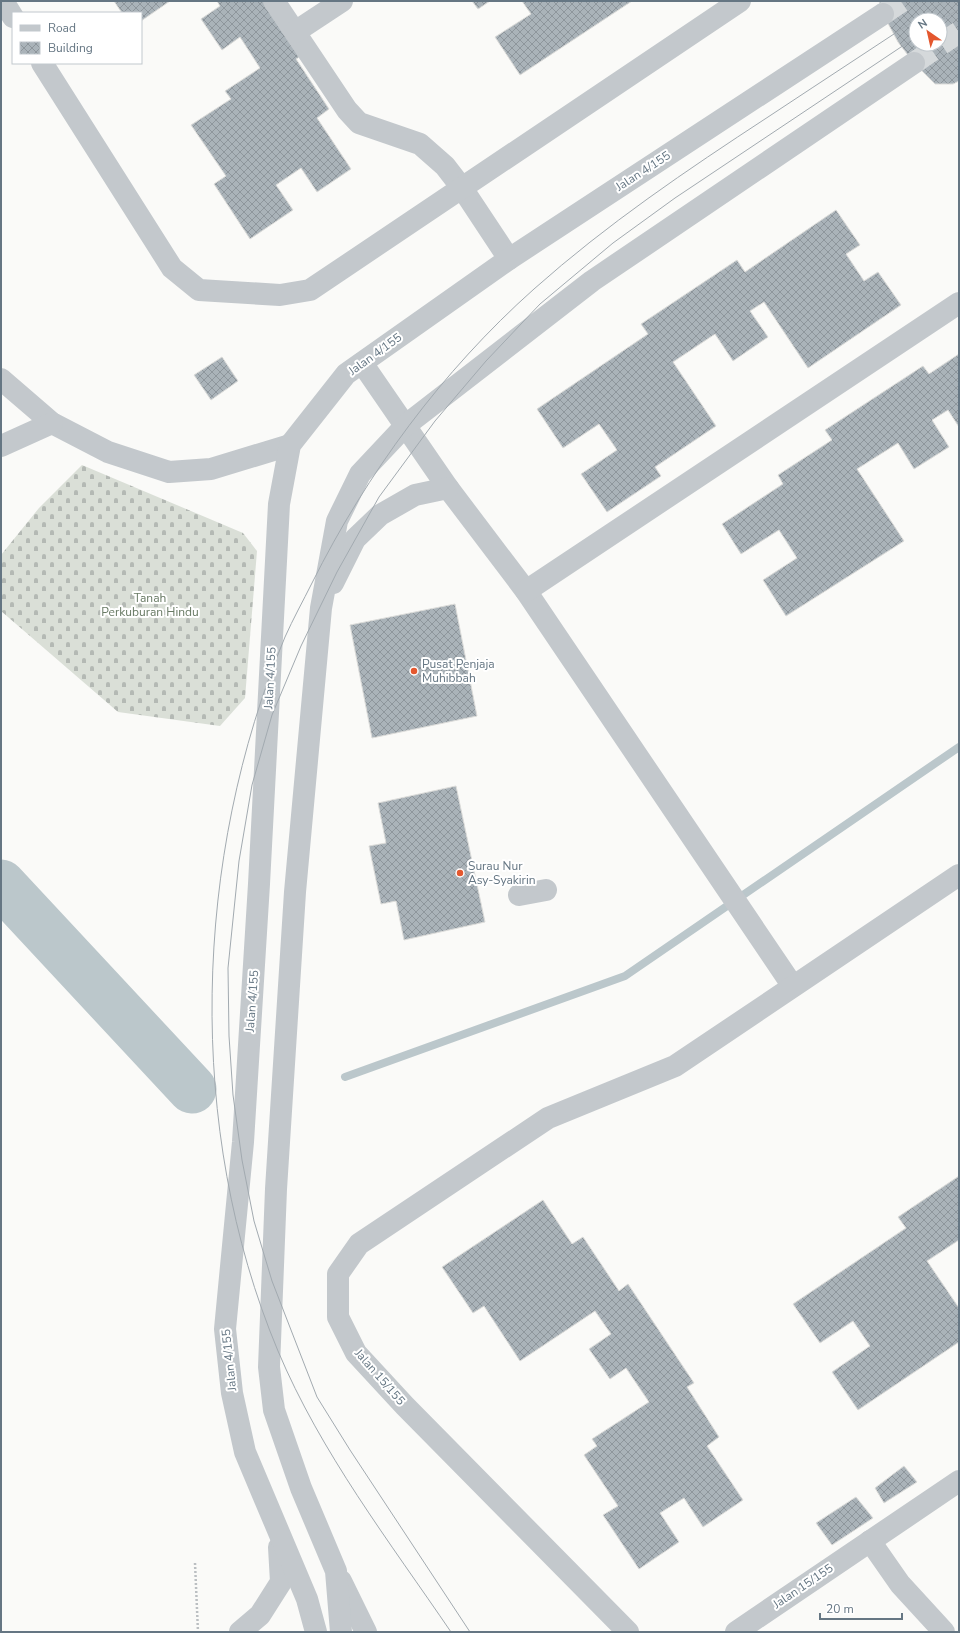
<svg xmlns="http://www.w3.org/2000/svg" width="960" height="1633" font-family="'Nunito Sans',sans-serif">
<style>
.cemetery{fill:url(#cemetery-stones)}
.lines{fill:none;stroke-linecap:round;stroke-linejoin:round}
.stream{stroke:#bbc7cb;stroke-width:8}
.river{stroke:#bbc7cb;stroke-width:49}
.building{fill:url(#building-cross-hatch);stroke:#dcdcda;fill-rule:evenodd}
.minor-tunnel{stroke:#d5d9db;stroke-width:22;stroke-dasharray:22 11;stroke-linecap:butt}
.path{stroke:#bbbfc2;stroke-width:2.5;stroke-dasharray:2 2;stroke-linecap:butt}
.minor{stroke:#c3c8cc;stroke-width:22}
.tram{stroke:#a2aab0;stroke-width:1}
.poi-dot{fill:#e4572e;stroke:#fff;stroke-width:1.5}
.labels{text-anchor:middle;stroke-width:4;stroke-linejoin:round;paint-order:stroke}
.street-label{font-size:12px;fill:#657683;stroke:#fff}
.park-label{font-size:12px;fill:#687a64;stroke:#fff}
.poi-label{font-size:12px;fill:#657683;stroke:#fff;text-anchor:start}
</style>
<defs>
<pattern id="cemetery-stones" width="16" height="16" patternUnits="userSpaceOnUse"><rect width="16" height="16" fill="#dadfd7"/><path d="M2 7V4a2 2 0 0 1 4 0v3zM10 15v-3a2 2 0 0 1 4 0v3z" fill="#b4b9b4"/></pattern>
<pattern id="building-cross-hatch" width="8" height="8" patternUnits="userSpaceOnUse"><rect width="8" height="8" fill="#aab3b9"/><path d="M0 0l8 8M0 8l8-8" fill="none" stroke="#8e969c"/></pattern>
</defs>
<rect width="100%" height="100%" fill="#fafaf8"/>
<polygon class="cemetery" points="82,465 243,533 257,551 245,698 220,726 118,712 1,611 1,555 39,508"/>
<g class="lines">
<polyline class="stream" points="345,1077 625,976 959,747"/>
<polyline class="river" points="1,884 192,1089"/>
</g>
<g class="building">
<polygon points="114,1 170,1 141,21 141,13 122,13"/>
<polygon points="217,1 271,1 306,53 296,59 329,109 317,118 351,169 317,192 301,168 276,185 293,210 250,239 214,184 226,176 191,125 231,99 225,91 260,68 240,37 222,50 201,19 220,6"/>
<polygon points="472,1 490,1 478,9"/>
<polygon points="522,1 632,1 520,75 495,37 531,14"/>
<path d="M879,1H959V81L953,84H935L914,63L898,42L883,14ZM916,20H940V44H916Z"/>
<polygon points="836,210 860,245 846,254 864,281 878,272 901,305 808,368 764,302 750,311 768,337 733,361 715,334 673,362 716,426 655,467 661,476 607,512 581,474 617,450 599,424 563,448 537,409 648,334 641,324 737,260 745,272"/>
<polygon points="959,354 959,427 948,410 932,420 949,447 914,469 898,443 857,469 904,541 786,616 763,580 797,558 779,530 741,554 722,524 783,484 778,475 832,440 825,430 923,366 929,374"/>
<polygon points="222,357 238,381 211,400 194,375"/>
<polygon points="455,604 477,716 372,738 350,625"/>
<polygon points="456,786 485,922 404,940 396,901 381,904 369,846 386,843 378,803"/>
<polygon points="959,1176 959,1240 927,1261 959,1308 959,1342 858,1410 832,1372 870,1346 853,1321 820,1343 793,1304 906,1228 898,1217"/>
<polygon points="543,1200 572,1244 583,1237 619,1291 628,1284 694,1383 687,1387 719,1437 707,1446 743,1500 703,1527 684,1498 660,1513 679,1542 639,1569 603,1515 618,1506 584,1455 597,1446 592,1439 649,1402 626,1368 610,1379 589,1349 611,1334 595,1311 520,1361 484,1306 473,1313 442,1267"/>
<polygon points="904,1466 917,1482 884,1503 875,1488"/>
<polygon points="856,1497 873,1518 832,1545 816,1523"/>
</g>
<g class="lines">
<g class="minor-tunnel">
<polyline points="883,14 902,1"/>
<polyline points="914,63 959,32"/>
</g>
<polyline class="path" points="195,1563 198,1632"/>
<g class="minor">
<polyline points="3,1 13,17"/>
<polyline points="274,1 347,110 359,123 420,144 445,166 462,188 509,259"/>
<polyline points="295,32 342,1"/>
<polyline points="42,63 172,268 199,290 280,295 310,290 740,1"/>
<polyline points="362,363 448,488 526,591 792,985"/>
<polyline points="1,379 52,423 108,452 169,472 211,469 290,445"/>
<polyline points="1,446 52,423"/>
<polyline points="333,583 355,539 380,515 415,495 448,488"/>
<polyline points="526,591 959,303"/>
<polyline points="519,895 546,890"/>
<polyline points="870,1541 900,1584 944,1632"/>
<polyline points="341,1581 366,1632"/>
<polyline points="240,1632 260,1615 281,1582 279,1547"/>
<polyline points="316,1632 307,1599 245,1452 232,1393 225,1329 243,1142 259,884 279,504 290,445 346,374 509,259 883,14"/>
<polyline points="341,1632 336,1571 301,1488 274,1410 269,1367 276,1189 295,892 321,608 337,521 360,474 406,425 592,281 914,63"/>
<polyline points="628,1632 405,1406 356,1353 338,1317 338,1274 359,1244 548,1118 675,1066 959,875"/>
<polyline points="736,1632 959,1481"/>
</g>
<g class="tram">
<polyline points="940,21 959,9"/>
<path d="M451,1632C389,1541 321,1453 278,1351C185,1129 193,857 285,637C293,619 303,601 312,583C367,473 442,371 534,289C607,224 687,170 768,117C827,78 885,40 944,1"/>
<polyline points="470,1632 350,1450 317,1397 272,1281 254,1221 242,1160 233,1095 229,1036 228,968 239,861 252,785 272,715 301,646 337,572 379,497 435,421 486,361 540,304 613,243 675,198 916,37"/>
</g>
</g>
<g class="poi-dot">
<circle cx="414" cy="671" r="4"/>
<circle cx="460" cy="873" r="4"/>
</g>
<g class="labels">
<g class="street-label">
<text transform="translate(643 171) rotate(-33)" y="4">Jalan 4/155</text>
<text transform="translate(375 354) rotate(-36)" y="4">Jalan 4/155</text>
<text transform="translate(270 678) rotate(-87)" y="4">Jalan 4/155</text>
<text transform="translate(252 1001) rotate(-86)" y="4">Jalan 4/155</text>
<text transform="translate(229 1360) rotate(-96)" y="4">Jalan 4/155</text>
<text transform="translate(380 1377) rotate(49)" y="4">Jalan 15/155</text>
<text transform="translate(803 1586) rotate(-34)" y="4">Jalan 15/155</text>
</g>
<g class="park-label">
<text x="150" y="602">Tanah<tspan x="150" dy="14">Perkuburan Hindu</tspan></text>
</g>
<g class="poi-label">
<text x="422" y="668">Pusat Penjaja<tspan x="422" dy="14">Muhibbah</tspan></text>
<text x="468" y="870">Surau Nur<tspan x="468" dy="14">Asy-Syakirin</tspan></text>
</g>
</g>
<rect width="960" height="1633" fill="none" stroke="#657683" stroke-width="4"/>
<rect x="12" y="12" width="130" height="52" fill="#ffffff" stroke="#c1c8cd"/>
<rect x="20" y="25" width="20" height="6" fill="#c3c8cc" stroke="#c1c8cd"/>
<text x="48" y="32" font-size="12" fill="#657683">Road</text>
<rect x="20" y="42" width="20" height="12" fill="url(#building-cross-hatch)" stroke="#c1c8cd"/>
<text x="48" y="52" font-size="12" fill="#657683">Building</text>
<g transform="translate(928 32) rotate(326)"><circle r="19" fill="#ffffff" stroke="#c1c8cd"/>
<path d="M0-3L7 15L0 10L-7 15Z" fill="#e4572e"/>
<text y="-6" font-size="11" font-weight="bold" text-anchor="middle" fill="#657683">N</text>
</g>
<path d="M820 1613v6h82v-6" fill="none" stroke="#657683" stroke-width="2"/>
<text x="826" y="1613" font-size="12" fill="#657683" stroke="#ffffff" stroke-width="3" paint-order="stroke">20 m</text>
</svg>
